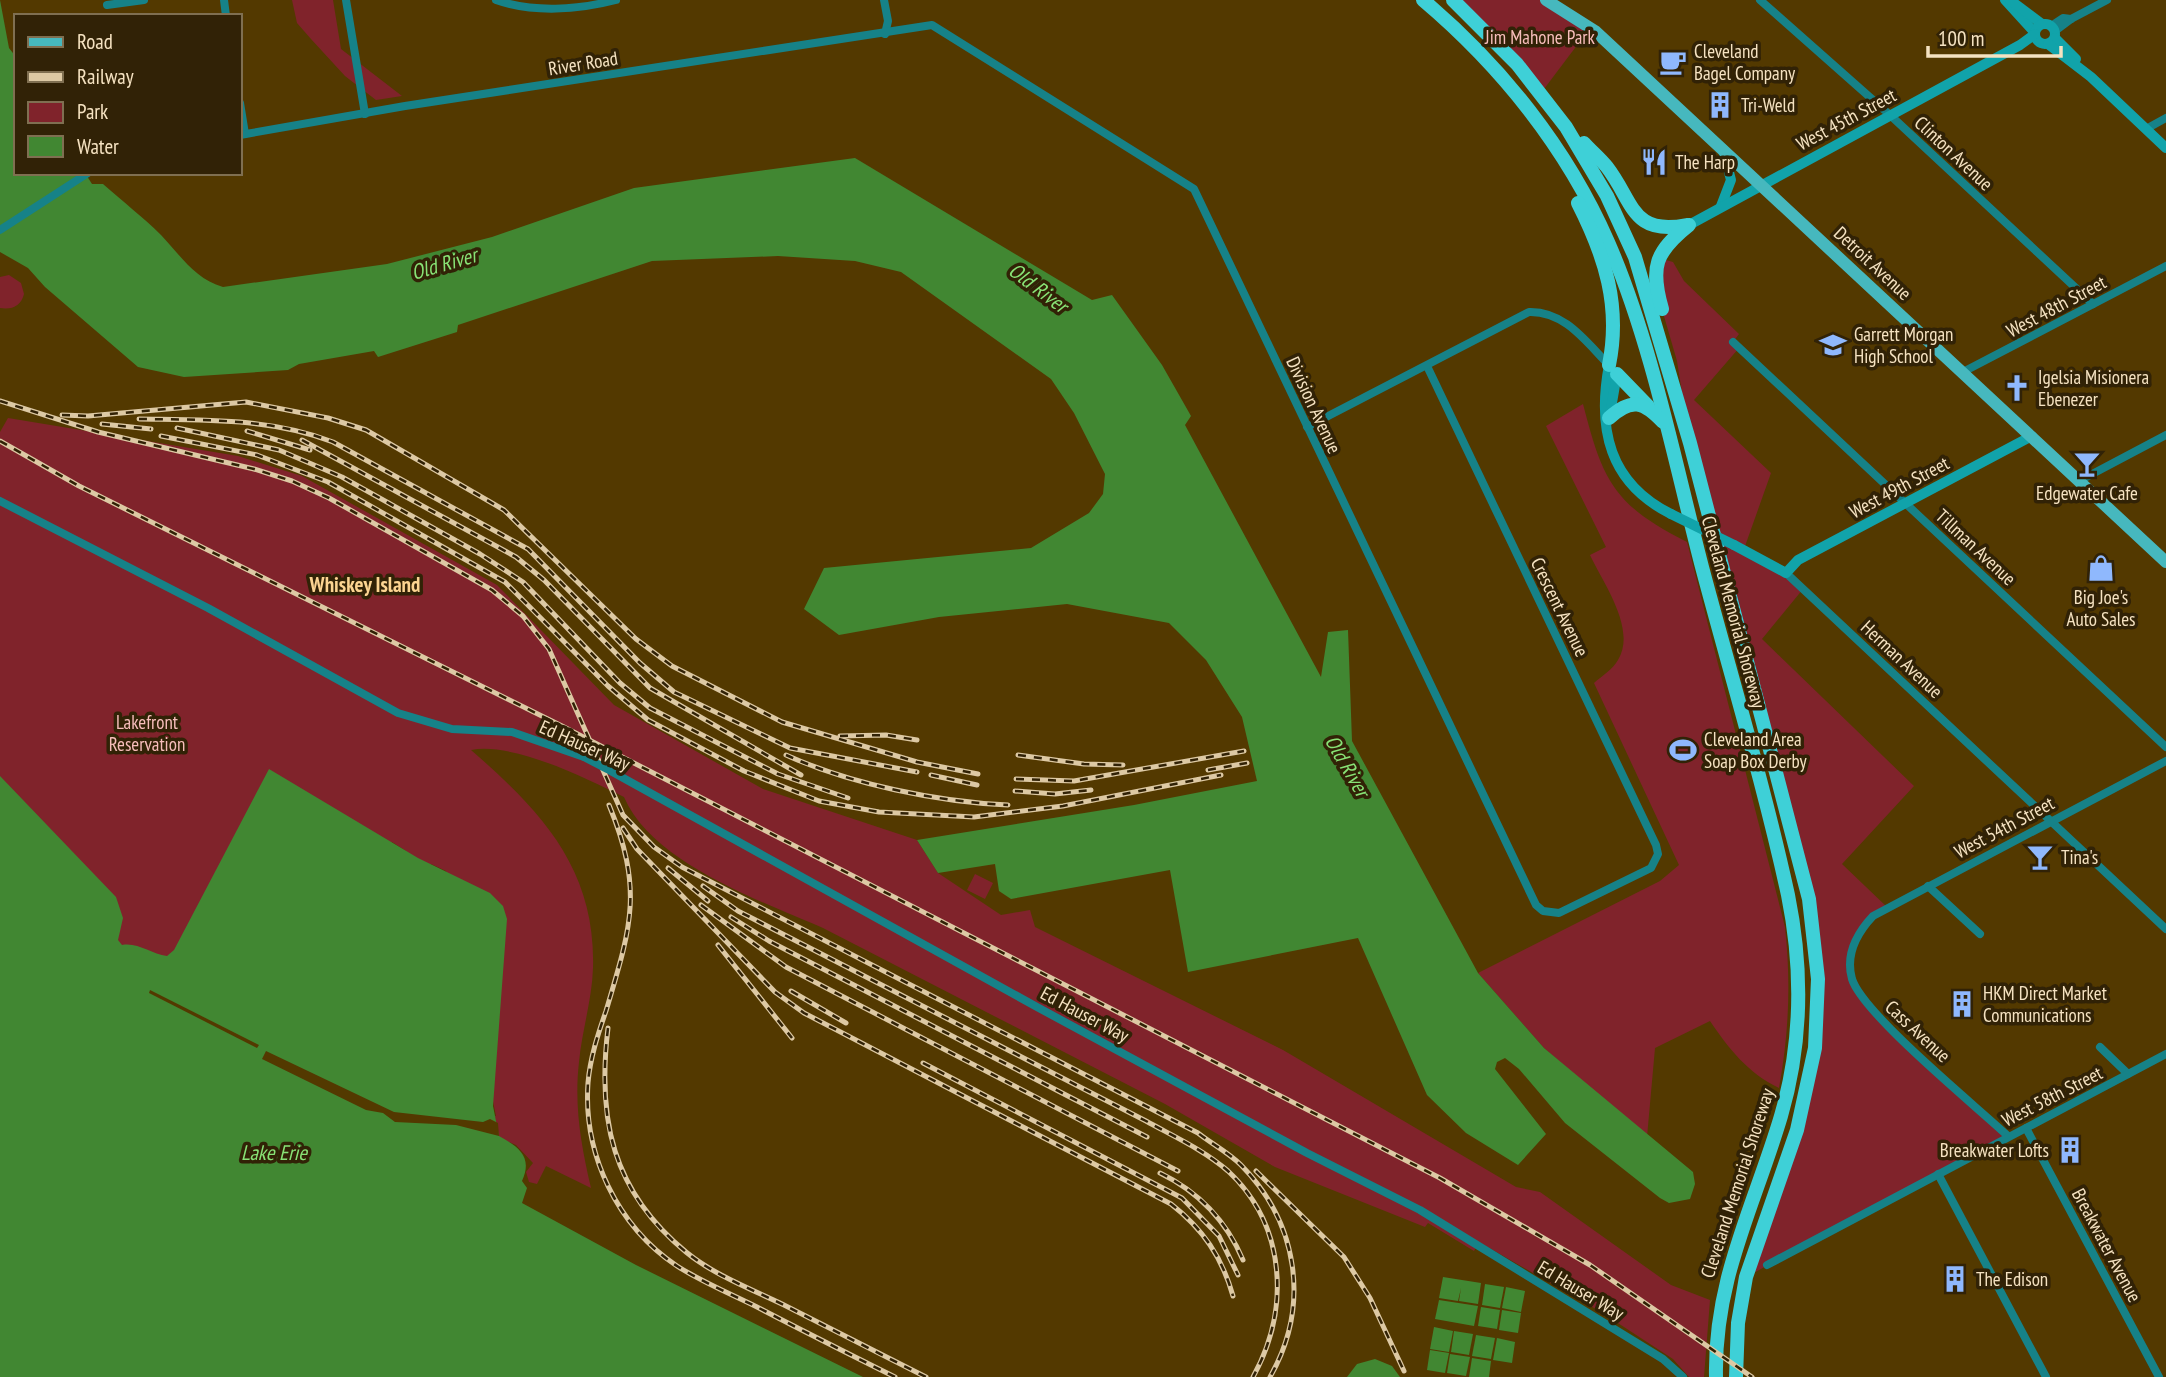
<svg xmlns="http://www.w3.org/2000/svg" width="2166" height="1377" font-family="'PT Sans Narrow',sans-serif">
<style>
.green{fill:#80232b}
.water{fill:#418732}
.pier{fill:#533900}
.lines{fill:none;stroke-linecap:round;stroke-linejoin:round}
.street{stroke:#168288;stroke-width:8}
.secondary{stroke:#11a3aa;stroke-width:10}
.primary{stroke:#46b8be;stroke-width:12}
.highway{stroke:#3ed0d7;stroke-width:14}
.rail-casing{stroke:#ddc9a4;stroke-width:5}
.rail{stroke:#312206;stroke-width:2.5;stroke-dasharray:8;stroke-linecap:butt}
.street-bridge{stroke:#168288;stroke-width:8}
.secondary-bridge{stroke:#11a3aa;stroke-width:10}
.labels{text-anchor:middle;stroke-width:7;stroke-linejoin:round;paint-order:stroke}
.park-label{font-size:19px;fill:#f7bdbb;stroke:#312206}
.poi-label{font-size:19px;fill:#f5e2c1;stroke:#312206;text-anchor:start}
.street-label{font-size:19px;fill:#f5e2c1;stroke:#312206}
.water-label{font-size:21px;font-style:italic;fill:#88e275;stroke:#312206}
.neighbourhood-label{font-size:21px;font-weight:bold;fill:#fcd491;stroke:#312206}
</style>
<rect width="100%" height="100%" fill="#533900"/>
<g class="green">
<polygon points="292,0 333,0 341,49 402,96 376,100 345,76 311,39 297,23"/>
<polygon points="1453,0 1546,0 1590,28 1541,93"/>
<polygon points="1658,258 1673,262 1684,281 1739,334 1733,342 1739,348 1694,400 1771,473 1744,549 1803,589 1762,639 1914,786 1842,864 1888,908 1861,928 1850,967 1870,1008 2008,1136 1746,1277 1806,1096 1816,946 1690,443 1677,361 1657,292"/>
<path d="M9,275L21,283L24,294C21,306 12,310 0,308V277Z"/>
<path d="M1583,404C1603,482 1614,505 1687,542L1785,927C1791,982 1789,1033 1779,1088C1748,1073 1729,1049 1710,1021L1655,1048L1647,1137L1544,1048L1478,973L1660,881L1679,865L1594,683C1602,676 1613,669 1618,660C1637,629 1603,583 1590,555L1606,547L1546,426Z"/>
<path d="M8,418L238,456L302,476L497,585L614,705L763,789L917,840L938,873L1001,915L1030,910L1035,927L1283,1050L1516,1187L1540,1192L1671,1285L1710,1300L1704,1377H1689L1673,1359L1601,1312L1479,1242L1474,1251L1428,1223L1425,1227L1275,1167L1165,1104L823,928C761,901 652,863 624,797C585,778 514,742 471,750C540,810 596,868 593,968C592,1000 582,1030 579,1062C574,1106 581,1145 591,1188L546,1166L537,1184L529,1182L526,1172L533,1163L516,1145L426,1107L496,1116L446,871L431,864L341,1042L316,1030L406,851L392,842L302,1020L277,1007L367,828L336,812L175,962L0,935V432Z"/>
<polygon points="975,874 993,883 985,899 967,890"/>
</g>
<g class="water">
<path d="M0,0L9,48L16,57V173H85L92,184H103C122,201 143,217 161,235C180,255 195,279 223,287L387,264L492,237L634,188L855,158L1092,300L1112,295L1162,365L1191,416L1185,425L1321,677L1328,632L1348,630L1352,741L1478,973L1544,1048L1693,1172L1695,1184L1690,1199L1669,1203L1660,1198L1565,1123L1519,1069L1505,1058L1497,1062L1495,1069L1546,1134L1518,1165L1466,1133L1427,1095L1358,938L1188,972L1170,870L1011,899L999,891L995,864L938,873L917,840L1134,805L1257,781L1242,717L1206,660L1169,623L1067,604L939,617L839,635L804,609L824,568L1031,548L1089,513L1103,494L1105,474L1074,413L1051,379L901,272L855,261L778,256L652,261L458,325L457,332L378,357L374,351L299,364L288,370L184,377L138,367L45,287L28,268L0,252Z"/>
<path d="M269,769L418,858L490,893L503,906L507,919L493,1106L499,1136C519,1147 533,1157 522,1181L527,1188L522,1203L636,1265L863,1377H0V776L116,897L123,918L118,940L122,945C138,942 151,954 167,956L174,950Z"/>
<polygon points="1443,1277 1481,1283 1478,1304 1459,1301 1461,1288 1458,1301 1439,1298"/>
<polygon points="1485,1284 1504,1287 1500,1308 1482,1305"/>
<polygon points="1506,1287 1525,1291 1521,1312 1502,1308"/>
<polygon points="1439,1300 1478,1306 1474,1326 1435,1319"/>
<polygon points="1481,1307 1500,1310 1497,1329 1478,1326"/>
<polygon points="1502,1310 1521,1313 1518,1333 1499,1330"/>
<polygon points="1434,1327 1453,1331 1449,1352 1430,1349"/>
<polygon points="1454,1331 1473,1334 1469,1355 1451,1352"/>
<polygon points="1476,1335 1495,1338 1491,1359 1472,1356"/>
<polygon points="1497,1338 1515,1342 1512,1363 1493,1360"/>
<polygon points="1430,1350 1449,1353 1445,1373 1427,1370"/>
<polygon points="1450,1354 1470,1357 1466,1376 1447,1373"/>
<polygon points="1472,1358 1491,1361 1489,1377 1469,1377"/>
<polygon points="1375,1359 1392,1366 1400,1377 1347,1377 1357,1364"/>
</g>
<g class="pier">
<polygon points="150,990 259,1045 257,1048 149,993"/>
<polygon points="266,1051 394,1112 483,1122 490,1119 498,1123 499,1136 456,1125 395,1122 383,1113 366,1110 262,1059"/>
</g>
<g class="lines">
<g class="street">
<polyline points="224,0 226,16"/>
<polyline points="346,0 365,114"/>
<path d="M496,0C533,13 578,10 616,0"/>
<polyline points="884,0 888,21 885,34"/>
<polyline points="1760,0 1890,115 2093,304"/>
<polyline points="107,5 144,0"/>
<polyline points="2051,26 2063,18 2071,19"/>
<polyline points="2055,31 2071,19 2107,0"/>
<polyline points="240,103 245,134"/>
<polyline points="2146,129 2166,118"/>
<polyline points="240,135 405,106 932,25 1194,189 1536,905 1543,911 1559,913 1651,868 1658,854 1656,845 1427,366"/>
<polyline points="0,230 88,173"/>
<polyline points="1733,342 2166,747"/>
<polyline points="1961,373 2166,266"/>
<path d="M1307,427L1529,312C1565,311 1586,342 1609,365"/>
<polyline points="2079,481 2166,435"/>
<polyline points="0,501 208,608 398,713 452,729 512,732 584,757"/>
<polyline points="1786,573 2166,929"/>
<polyline points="607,769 1037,1007 1307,1153 1420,1210 1663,1359 1683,1377"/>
<polyline points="1928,886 1980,934"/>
<polyline points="2100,1047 2128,1074"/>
<polyline points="2026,1128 2159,1377"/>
<path d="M2008,1136C1976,1106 1863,1014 1852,979C1845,954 1857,933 1873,916L2166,761"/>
<polyline points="1938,1174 2046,1377"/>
<polyline points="1767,1265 2166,1054"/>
</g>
<g class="secondary">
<polyline points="2005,0 2035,33"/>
<polyline points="2010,0 2042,24"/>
<circle cx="2045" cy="34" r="10"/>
<polyline points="2055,38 2076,59"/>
<polyline points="2048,44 2091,77 2166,148"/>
<polyline points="1721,206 1731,180 1723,149"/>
<polyline points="1689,225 2020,45 2035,34"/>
<path d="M1609,365C1597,429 1609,483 1671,514"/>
<polyline points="1609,420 1617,374"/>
<polyline points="1734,545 1786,573 1798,560 2032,436"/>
</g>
<polyline class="primary" points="1546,0 1595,31 2166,562"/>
<g class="highway">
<path d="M1423,0C1501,66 1567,148 1608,242C1651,340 1675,463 1702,567C1731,676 1764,785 1788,895C1803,969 1802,1044 1781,1116C1754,1207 1714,1279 1716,1377"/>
<polyline points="1453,0 1517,64 1566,127 1607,196 1635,257 1690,443 1809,899 1818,979 1815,1048 1797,1130 1746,1277 1738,1323 1736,1377"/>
<path d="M1584,143C1591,151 1600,158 1607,167C1634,202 1631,236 1687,225"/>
<path d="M1578,203C1605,256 1621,306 1609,365"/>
<path d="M1662,309C1650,267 1655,252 1689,225"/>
<polyline points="1617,374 1648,406"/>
<path d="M1609,418C1632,397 1644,402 1663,422"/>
</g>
<defs>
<g id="rail">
<path d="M0,401L98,432L254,469L292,481L329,498L492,590L523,616L549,649L623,815L654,847L682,867L1198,1133C1212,1144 1229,1153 1241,1165C1298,1223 1311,1305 1270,1377"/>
<polyline points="62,415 88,416 246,402 328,418 366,430 504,510 636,639 672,666 782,722 917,762 978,774"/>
<path d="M139,419C204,420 272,418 333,442L528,549L640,663L674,692L790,748L917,772"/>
<polyline points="102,424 151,429"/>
<polyline points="177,428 279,450 342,477 480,554 523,582 620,683 650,708 778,774 848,798"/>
<polyline points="247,431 310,450"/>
<polyline points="161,436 257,455 328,482 505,582 608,686 648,720 744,771 819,801 879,812 974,817 1063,806 1221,775"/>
<polyline points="302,440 516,557 544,580 650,688 801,775"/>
<polyline points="0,441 79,486 564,727 1440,1178 1590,1265 1752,1377"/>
<polyline points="840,736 886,735 917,740"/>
<path d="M786,755C850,784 938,802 1008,805"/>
<polyline points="1018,755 1084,764 1123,765"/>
<polyline points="1208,770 1247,763"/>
<polyline points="931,775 977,785"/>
<polyline points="1016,779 1074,781 1244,751"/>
<polyline points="1015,791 1055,794 1091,790"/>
<path d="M609,805C644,890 631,927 606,1011C598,1034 590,1058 588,1083C583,1154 617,1226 677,1266C702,1282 731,1294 757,1307C803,1331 849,1354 895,1377"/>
<path d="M623,828L637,849L775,992L804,1013L1171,1204C1203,1229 1222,1257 1233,1296"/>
<polyline points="668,868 708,901"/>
<path d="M703,886L738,911L1146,1121C1173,1136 1204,1150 1228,1171C1287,1226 1290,1310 1253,1377"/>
<polyline points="701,905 786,967 1178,1171"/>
<polyline points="731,917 769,941 1147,1137"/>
<polyline points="718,945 792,1038"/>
<polyline points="791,991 846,1023"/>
<path d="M608,1028C597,1119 612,1191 686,1252C714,1275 751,1289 784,1305C831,1329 878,1353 926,1377"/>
<polyline points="923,1063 1182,1198 1219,1236 1238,1275"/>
<polyline points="1256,1171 1344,1257 1370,1298 1404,1371"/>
<path d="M1160,1173C1199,1192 1226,1220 1243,1260"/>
</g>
</defs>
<use href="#rail" class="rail-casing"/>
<use href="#rail" class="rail"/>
<polyline class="street-bridge" points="584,757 607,769"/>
<polyline class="secondary-bridge" points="1671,514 1734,545"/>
</g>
<defs>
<symbol id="cafe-bare" viewBox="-9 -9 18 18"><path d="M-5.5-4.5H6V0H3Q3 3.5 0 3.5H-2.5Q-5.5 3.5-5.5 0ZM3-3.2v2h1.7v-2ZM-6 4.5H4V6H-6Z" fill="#8fb8fd" stroke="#312206" stroke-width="2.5" paint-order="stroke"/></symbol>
<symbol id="building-bare" viewBox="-9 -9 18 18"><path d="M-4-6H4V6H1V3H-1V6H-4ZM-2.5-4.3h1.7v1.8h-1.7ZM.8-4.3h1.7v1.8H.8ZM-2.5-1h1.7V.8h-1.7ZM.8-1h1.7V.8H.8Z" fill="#8fb8fd" stroke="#312206" stroke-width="2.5" paint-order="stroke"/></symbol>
<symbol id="restaurant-bare" viewBox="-9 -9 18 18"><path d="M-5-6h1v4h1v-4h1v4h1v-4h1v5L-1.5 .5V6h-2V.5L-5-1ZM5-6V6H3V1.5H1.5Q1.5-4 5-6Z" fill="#8fb8fd" stroke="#312206" stroke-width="2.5" paint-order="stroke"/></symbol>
<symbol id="school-bare" viewBox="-9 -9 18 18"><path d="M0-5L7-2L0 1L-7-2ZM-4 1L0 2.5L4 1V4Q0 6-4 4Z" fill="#8fb8fd" stroke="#312206" stroke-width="2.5" paint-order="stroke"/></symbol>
<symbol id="church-bare" viewBox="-9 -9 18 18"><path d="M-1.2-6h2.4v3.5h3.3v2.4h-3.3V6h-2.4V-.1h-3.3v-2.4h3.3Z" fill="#8fb8fd" stroke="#312206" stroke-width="2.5" paint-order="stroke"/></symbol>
<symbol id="bar-bare" viewBox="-9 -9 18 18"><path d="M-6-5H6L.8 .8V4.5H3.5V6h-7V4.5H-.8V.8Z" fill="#8fb8fd" stroke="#312206" stroke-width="2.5" paint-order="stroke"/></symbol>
<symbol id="shop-bare" viewBox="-9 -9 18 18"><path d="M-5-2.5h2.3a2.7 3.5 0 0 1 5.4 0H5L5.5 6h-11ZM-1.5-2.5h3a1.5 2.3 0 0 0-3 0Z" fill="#8fb8fd" stroke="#312206" stroke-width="2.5" paint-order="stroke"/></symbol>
<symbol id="stadium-bare" viewBox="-9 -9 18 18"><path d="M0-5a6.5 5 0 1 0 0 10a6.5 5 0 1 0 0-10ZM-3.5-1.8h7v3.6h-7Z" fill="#8fb8fd" stroke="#312206" stroke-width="2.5" paint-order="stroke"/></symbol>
</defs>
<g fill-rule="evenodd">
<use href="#cafe-bare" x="1654" y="43" width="38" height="38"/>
<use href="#building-bare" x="1701" y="86" width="38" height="38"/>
<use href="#restaurant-bare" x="1635" y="143" width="38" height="38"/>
<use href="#school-bare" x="1814" y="326" width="38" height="38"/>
<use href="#church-bare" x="1998" y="369" width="38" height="38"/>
<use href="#bar-bare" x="2068" y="445" width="38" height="38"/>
<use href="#shop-bare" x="2082" y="549" width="38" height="38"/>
<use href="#stadium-bare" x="1664" y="731" width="38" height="38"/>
<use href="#bar-bare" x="2021" y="838" width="38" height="38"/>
<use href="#building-bare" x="1943" y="985" width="38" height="38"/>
<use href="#building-bare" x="2051" y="1131" width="38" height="38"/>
<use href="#building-bare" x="1936" y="1260" width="38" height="38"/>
</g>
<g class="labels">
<g class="park-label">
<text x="1540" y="44">Jim Mahone Park</text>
<text x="147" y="729">Lakefront<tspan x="147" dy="22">Reservation</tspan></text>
</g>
<g class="poi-label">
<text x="1694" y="58">Cleveland<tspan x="1694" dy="22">Bagel Company</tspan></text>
<text x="1741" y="112">Tri-Weld</text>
<text x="1675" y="169">The Harp</text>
<text x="1854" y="341">Garrett Morgan<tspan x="1854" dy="22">High School</tspan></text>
<text x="2038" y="384">Igelsia Misionera<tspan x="2038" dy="22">Ebenezer</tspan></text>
<text x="2087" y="500" text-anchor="middle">Edgewater Cafe</text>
<text x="2101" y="604" text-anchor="middle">Big Joe's<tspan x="2101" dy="22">Auto Sales</tspan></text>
<text x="1704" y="746">Cleveland Area<tspan x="1704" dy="22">Soap Box Derby</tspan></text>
<text x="2061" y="864">Tina's</text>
<text x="1983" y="1000">HKM Direct Market<tspan x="1983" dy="22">Communications</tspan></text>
<text x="2049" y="1157" text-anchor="end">Breakwater Lofts</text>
<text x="1976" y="1286">The Edison</text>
</g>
<g class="street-label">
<text transform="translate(583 63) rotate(-9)" y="7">River Road</text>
<text transform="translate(1846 119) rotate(-28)" y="7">West 45th Street</text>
<text transform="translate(1954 153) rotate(43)" y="7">Clinton Avenue</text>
<text transform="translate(1873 263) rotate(43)" y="7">Detroit Avenue</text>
<text transform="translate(2056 306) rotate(-28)" y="7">West 48th Street</text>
<text transform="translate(1314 405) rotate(65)" y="7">Division Avenue</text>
<text transform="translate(1899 487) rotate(-28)" y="7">West 49th Street</text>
<text transform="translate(1976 547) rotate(43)" y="7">Tillman Avenue</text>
<text transform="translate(1560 607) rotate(64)" y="7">Crescent Avenue</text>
<text transform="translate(1734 612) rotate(75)" y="7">Cleveland Memorial Shoreway</text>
<text transform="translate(1902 659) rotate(43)" y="7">Herman Avenue</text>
<text transform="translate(585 745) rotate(24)" y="7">Ed Hauser Way</text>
<text transform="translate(2004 827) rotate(-28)" y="7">West 54th Street</text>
<text transform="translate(1085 1014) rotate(28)" y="7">Ed Hauser Way</text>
<text transform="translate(1918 1031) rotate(43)" y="7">Cass Avenue</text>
<text transform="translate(2052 1096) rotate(-27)" y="7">West 58th Street</text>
<text transform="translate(1737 1183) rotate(-72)" y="7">Cleveland Memorial Shoreway</text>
<text transform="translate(2107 1245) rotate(62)" y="7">Breakwater Avenue</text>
<text transform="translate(1581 1290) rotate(31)" y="7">Ed Hauser Way</text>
</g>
<g class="water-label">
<text transform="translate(444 264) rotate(-16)" y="7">Old River</text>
<text transform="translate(1038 288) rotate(37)" y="7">Old River</text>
<text transform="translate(1347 766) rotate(60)" y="7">Old River</text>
<text x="274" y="1160">Lake Erie</text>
</g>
<g class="neighbourhood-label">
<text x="365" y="592">Whiskey Island</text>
</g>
</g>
<rect x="14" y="14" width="228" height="161" fill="#312206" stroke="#7f6f51" stroke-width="2"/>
<rect x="28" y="37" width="35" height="10" fill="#46b8be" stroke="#7f6f51" stroke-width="2"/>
<text x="77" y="49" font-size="21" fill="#f5e2c1">Road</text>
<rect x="28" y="72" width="35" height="10" fill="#ddc9a4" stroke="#7f6f51" stroke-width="2"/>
<text x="77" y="84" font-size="21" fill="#f5e2c1">Railway</text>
<rect x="28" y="102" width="35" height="21" fill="#80232b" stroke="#7f6f51" stroke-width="2"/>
<text x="77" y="119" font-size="21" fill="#f5e2c1">Park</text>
<rect x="28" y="136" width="35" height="21" fill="#418732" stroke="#7f6f51" stroke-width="2"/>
<text x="77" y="154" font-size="21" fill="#f5e2c1">Water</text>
<path d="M1928 46v10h133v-10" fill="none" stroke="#f5e2c1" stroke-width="3.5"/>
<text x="1938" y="46" font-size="21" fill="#f5e2c1" stroke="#312206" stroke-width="5" paint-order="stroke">100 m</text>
</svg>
